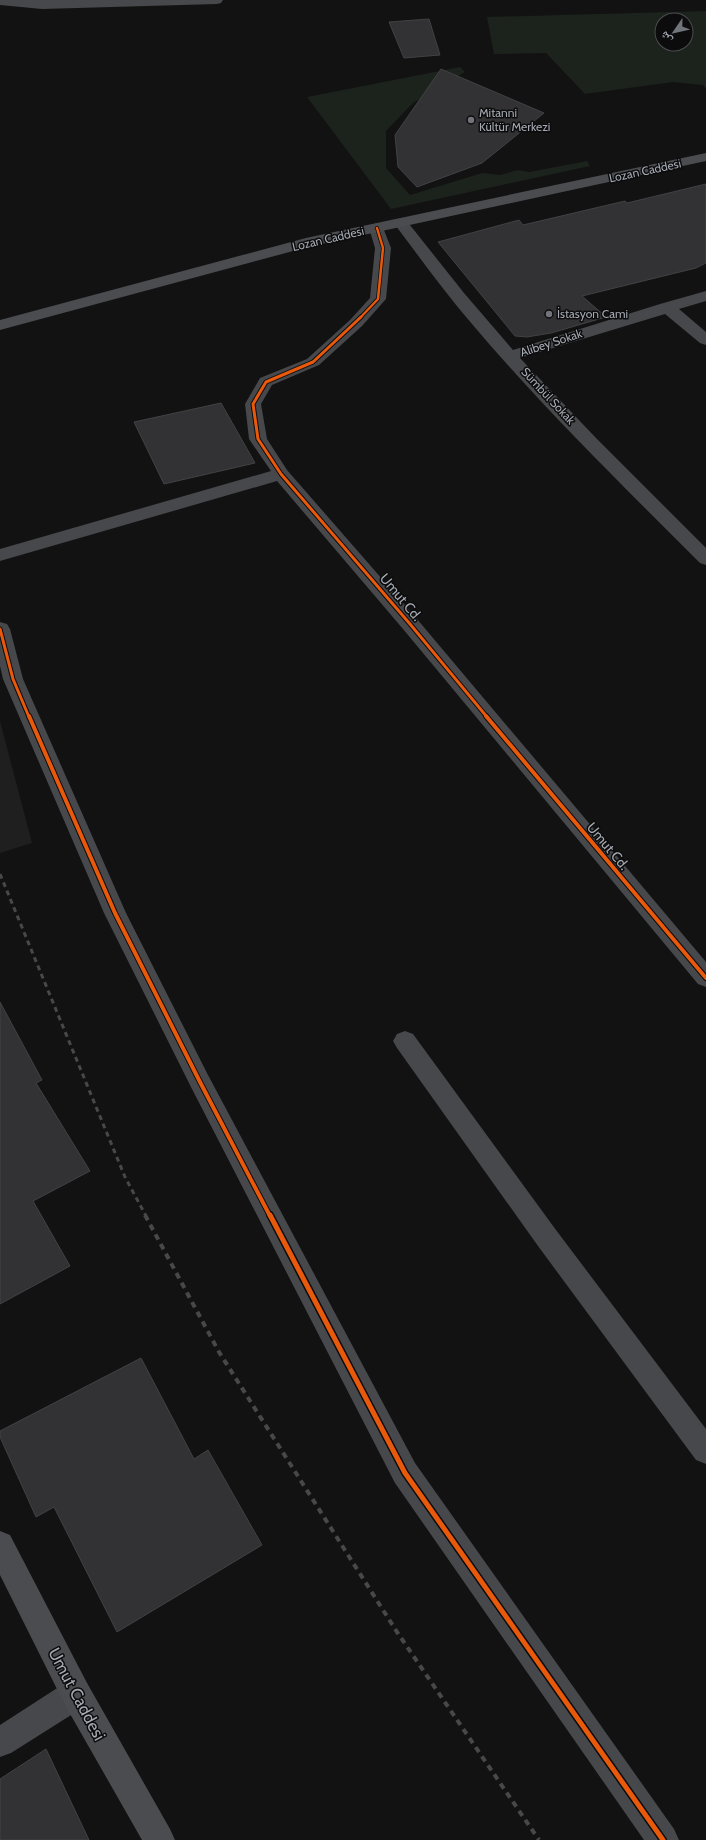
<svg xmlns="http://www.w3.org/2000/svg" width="706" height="1840" font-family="Cabin,'Noto Naskh Arabic',sans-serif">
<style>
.built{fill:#1f1f20}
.green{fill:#1c221c;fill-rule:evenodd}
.building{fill:#323234;stroke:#414245}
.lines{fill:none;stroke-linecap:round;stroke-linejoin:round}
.street{fill:#46484b;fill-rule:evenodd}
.secondary{fill:#4a4c4f;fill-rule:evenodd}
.rail-far1{stroke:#47484a;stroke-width:3;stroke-dasharray:5 4;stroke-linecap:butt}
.rail{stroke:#47484a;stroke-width:4;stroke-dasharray:6 5;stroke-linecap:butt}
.cycleway-far3-casing{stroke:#0c0c0d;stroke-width:4}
.cycleway-far2-casing{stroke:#0c0c0d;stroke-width:5}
.cycleway-far1-casing{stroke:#0c0c0d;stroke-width:6}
.cycleway-casing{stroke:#0c0c0d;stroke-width:8}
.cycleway-far3{stroke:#e8590c;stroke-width:2.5}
.cycleway-far2{stroke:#e8590c;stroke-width:3}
.cycleway-far1{stroke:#e8590c;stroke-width:4}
.cycleway{stroke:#e8590c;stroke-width:5}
.poi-dot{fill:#71747a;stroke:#0c0c0d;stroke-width:1.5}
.labels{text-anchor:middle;stroke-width:3;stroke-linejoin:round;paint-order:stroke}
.far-poi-label{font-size:12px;fill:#a4a9b2;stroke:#0c0c0d;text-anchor:start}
.far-street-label{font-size:12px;fill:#a4a9b2;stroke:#0c0c0d}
.street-label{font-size:14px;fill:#a4a9b2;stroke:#0c0c0d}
.near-street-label{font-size:17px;fill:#a4a9b2;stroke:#0c0c0d}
</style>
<rect width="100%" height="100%" fill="#121212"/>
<polygon class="built" points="0,721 32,843 0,853"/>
<g class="green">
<path d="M706,11V89L703,85L673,82L585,94L546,53L494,54L487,17ZM662,20H686V44H662Z"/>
<polygon points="460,67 465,72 413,103 386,131 386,168 410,195 482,173 500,175 518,170 529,172 587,161 590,166 391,209 307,97"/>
</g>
<g class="building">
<polygon points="429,19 440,55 404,58 389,22"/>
<polygon points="441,69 544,113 482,163 417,187 398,167 395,135"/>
<polygon points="706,184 706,263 696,268 582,296 606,317 551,333 527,337 515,336 438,242 519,220 523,225 625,201 627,203"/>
<polygon points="221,403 255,463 164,484 134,422"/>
<polygon points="0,1002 42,1080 36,1083 90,1171 33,1201 70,1266 0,1304"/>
<polygon points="141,1358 194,1459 208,1450 262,1545 117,1632 54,1507 36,1517 0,1437 0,1431"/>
<polygon points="46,1749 89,1840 0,1840 0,1779"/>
</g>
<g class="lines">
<g class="street">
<polygon points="0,0 223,0 221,3 217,4 42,9 0,5"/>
<path d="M401,219L406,220L464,293L513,350L660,304L706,291V301L679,309L706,332V345L700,343L665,314L520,358L596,438L706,548V565L700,563C622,485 543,408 472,324C445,293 421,259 396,226L394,223L396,220Z"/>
<polygon points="377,223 382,225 391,248 386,299 362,326 319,365 272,385 261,404 267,439 287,470 417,619 706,962 706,987 698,984 403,629 277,481 0,561 0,549 271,471 249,439 245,404 260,378 307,359 350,320 370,298 375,248 369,228 372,225"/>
<polygon points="0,622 7,624 10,629 23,679 126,913 208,1075 415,1463 674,1829 679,1840 644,1840 395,1483 192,1089 104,913 3,679 0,666"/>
<polygon points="405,1031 413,1034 556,1230 706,1429 706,1464 696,1460 538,1246 397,1048 393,1041 397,1034"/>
<polygon points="76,1679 87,1683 91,1694 87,1705 11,1753 0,1757 0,1725 65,1683"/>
</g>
<g class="secondary">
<polygon points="706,153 706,161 308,247 0,330 0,320 306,238"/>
<polygon points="0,1531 10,1535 87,1683 170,1829 175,1840 142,1840 65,1705 0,1575"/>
</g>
<polyline class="rail-far1" points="0,874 125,1177 146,1216"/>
<polyline class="rail" points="145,1215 219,1352 397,1632 539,1840"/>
<defs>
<polyline id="cycleway-far3" points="360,318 378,299 383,248 377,228"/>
<g id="cycleway-far2">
<polyline points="361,317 313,362 266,382 253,404 258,439 281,474 410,624 487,717"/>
<polyline points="0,629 13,679 29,717"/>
</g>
<g id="cycleway-far1">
<polyline points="29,716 115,913 200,1082 270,1216"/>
<polyline points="486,716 706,978"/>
</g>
<polyline id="cycleway" points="270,1215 405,1473 663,1840"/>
</defs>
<use href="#cycleway-far3" class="cycleway-far3-casing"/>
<use href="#cycleway-far2" class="cycleway-far2-casing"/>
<use href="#cycleway-far1" class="cycleway-far1-casing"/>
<use href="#cycleway" class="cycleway-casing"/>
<use href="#cycleway-far3" class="cycleway-far3"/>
<use href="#cycleway-far2" class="cycleway-far2"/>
<use href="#cycleway-far1" class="cycleway-far1"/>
<use href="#cycleway" class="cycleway"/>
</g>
<g class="poi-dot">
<circle cx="471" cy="120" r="4"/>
<circle cx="549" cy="314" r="4"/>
</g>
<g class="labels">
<g class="far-poi-label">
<text x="479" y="117">Mitanni<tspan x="479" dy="14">Kültür Merkezi</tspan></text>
<text x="557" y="318">İstasyon Cami</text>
</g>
<g class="far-street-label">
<text transform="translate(645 171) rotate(-12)" y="4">Lozan Caddesi</text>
<text transform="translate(328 239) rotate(-13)" y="4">Lozan Caddesi</text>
<text transform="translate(551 343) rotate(-18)" y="4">Alibey Sokak</text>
<text transform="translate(548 396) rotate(47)" y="4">Sümbül Sokak</text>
</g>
<g class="street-label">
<text transform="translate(401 597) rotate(50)" y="5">Umut Cd.</text>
<text transform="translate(608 846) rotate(50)" y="5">Umut Cd.</text>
</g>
<g class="near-street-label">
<text transform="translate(77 1694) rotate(62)" y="6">Umut Caddesi</text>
</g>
</g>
<g transform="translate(674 32) rotate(236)"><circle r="19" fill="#0c0c0d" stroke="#494b4f"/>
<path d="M0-3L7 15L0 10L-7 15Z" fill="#71747a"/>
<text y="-6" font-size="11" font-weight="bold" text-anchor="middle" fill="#a4a9b2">ش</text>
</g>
</svg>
